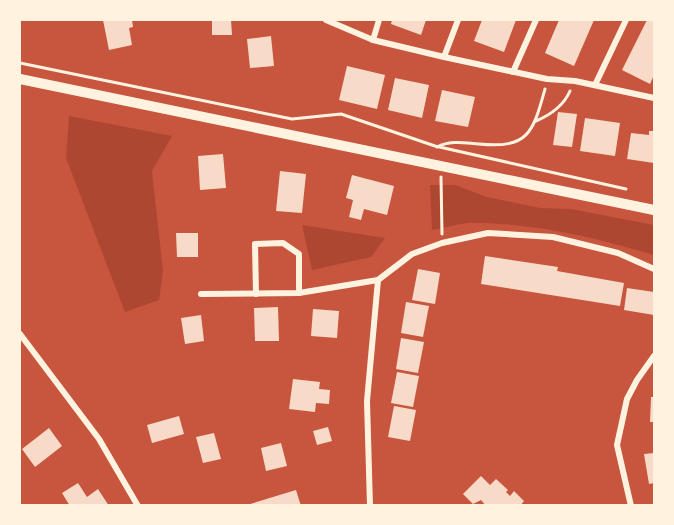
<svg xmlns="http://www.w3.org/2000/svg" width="674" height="525" font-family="'IBM Plex Sans',sans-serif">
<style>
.green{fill:#ae4732}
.building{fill:#f7dbc8}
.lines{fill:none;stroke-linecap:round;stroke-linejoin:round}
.path{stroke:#fff3e0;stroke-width:3}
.minor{stroke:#fff3e0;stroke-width:6}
.tertiary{stroke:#fff3e0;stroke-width:10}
</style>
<rect width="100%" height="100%" fill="#c8553d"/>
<g class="green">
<polygon points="69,116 172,136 152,171 163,271 159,300 125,312 66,158"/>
<path d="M430,185H455L487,197L540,208L571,209L654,225V255C595,237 531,222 468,223C456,224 444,228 432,230Z"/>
<polygon points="302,225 385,238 371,257 312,270"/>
</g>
<g class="building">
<polygon points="103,20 132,20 133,27 129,28 132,45 109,50"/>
<polygon points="212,20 231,20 232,35 212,35"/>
<polygon points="392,20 426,20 421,35 391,24"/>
<polygon points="482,20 516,20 504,52 474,41"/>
<polygon points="559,20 594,20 574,66 545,53"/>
<polygon points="647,20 654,20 654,75 650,84 622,70"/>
<polygon points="271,36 274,66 250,68 247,39"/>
<polygon points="347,66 385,75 377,109 339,100"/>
<polygon points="395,78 429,85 422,118 388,110"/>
<polygon points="442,90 475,97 468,127 435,121"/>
<polygon points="558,112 577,114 572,147 553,145"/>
<polygon points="585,118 620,123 615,156 580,151"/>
<polygon points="649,131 654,131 654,163 627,159 631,133 649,135"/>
<polygon points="223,154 226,188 200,190 198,156"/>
<polygon points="280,171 306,174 302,213 276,211"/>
<polygon points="352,175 394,186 387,215 364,209 361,220 349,217 353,200 346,198"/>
<polygon points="176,233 198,233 198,257 177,257"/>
<polygon points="485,256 558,267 557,271 624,283 620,306 481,284"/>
<polygon points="418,269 440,273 435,304 412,300"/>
<polygon points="627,288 654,292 654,315 624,310"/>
<polygon points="406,302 429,306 423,337 401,333"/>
<polygon points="278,307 279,341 255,341 254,308"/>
<polygon points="313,309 339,311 337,338 311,336"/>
<polygon points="201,315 204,341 185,344 181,318"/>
<polygon points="401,338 424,342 418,373 396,369"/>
<polygon points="397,372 419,376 413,407 391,403"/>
<polygon points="293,379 320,382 319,389 330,390 329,404 316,403 315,412 289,409"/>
<polygon points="651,397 654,397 654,422 650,422"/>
<polygon points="394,406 416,410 410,441 388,437"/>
<polygon points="179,416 184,434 152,443 147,425"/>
<polygon points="328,427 332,441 317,445 313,431"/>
<polygon points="49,428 62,446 35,467 22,449"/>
<polygon points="214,433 221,459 203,463 196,437"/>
<polygon points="281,443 287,466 266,471 261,448"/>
<polygon points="654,453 654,483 649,484 644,454"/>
<polygon points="481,476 490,485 496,479 508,490 506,492 510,496 514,491 524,501 520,506 486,506 481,500 473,504 463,494"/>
<polygon points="78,483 87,497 98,489 109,506 70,506 62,493"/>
<polygon points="296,490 301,506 247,506 247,505"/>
</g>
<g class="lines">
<g class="path">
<polyline points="20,63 292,119 341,114 435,146 626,189"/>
<path d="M536,121C550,115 564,105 570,91"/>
<path d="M437,147C451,140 464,143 479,144C529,149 533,132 545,89"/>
<polyline points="441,177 442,234"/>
</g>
<g class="minor">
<polyline points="326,20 373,40 444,57 547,79 575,81 654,98"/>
<polyline points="373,40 379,20"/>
<polyline points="444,57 458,20"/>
<polyline points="513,72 536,20"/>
<polyline points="595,85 626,20"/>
<polyline points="201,294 299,293 378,280"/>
<polyline points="256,294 255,244 283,243 299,254 299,293"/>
<polyline points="20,334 99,439 138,506"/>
<polyline points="370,506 367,401 378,280 412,254 442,243 488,233 553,237 618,253 654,269"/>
<polyline points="631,506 617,445 627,399 637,380 654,356"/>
</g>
<polyline class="tertiary" points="20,79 654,210"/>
</g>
<rect width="674" height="525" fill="none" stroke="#fff3e0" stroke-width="42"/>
</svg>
